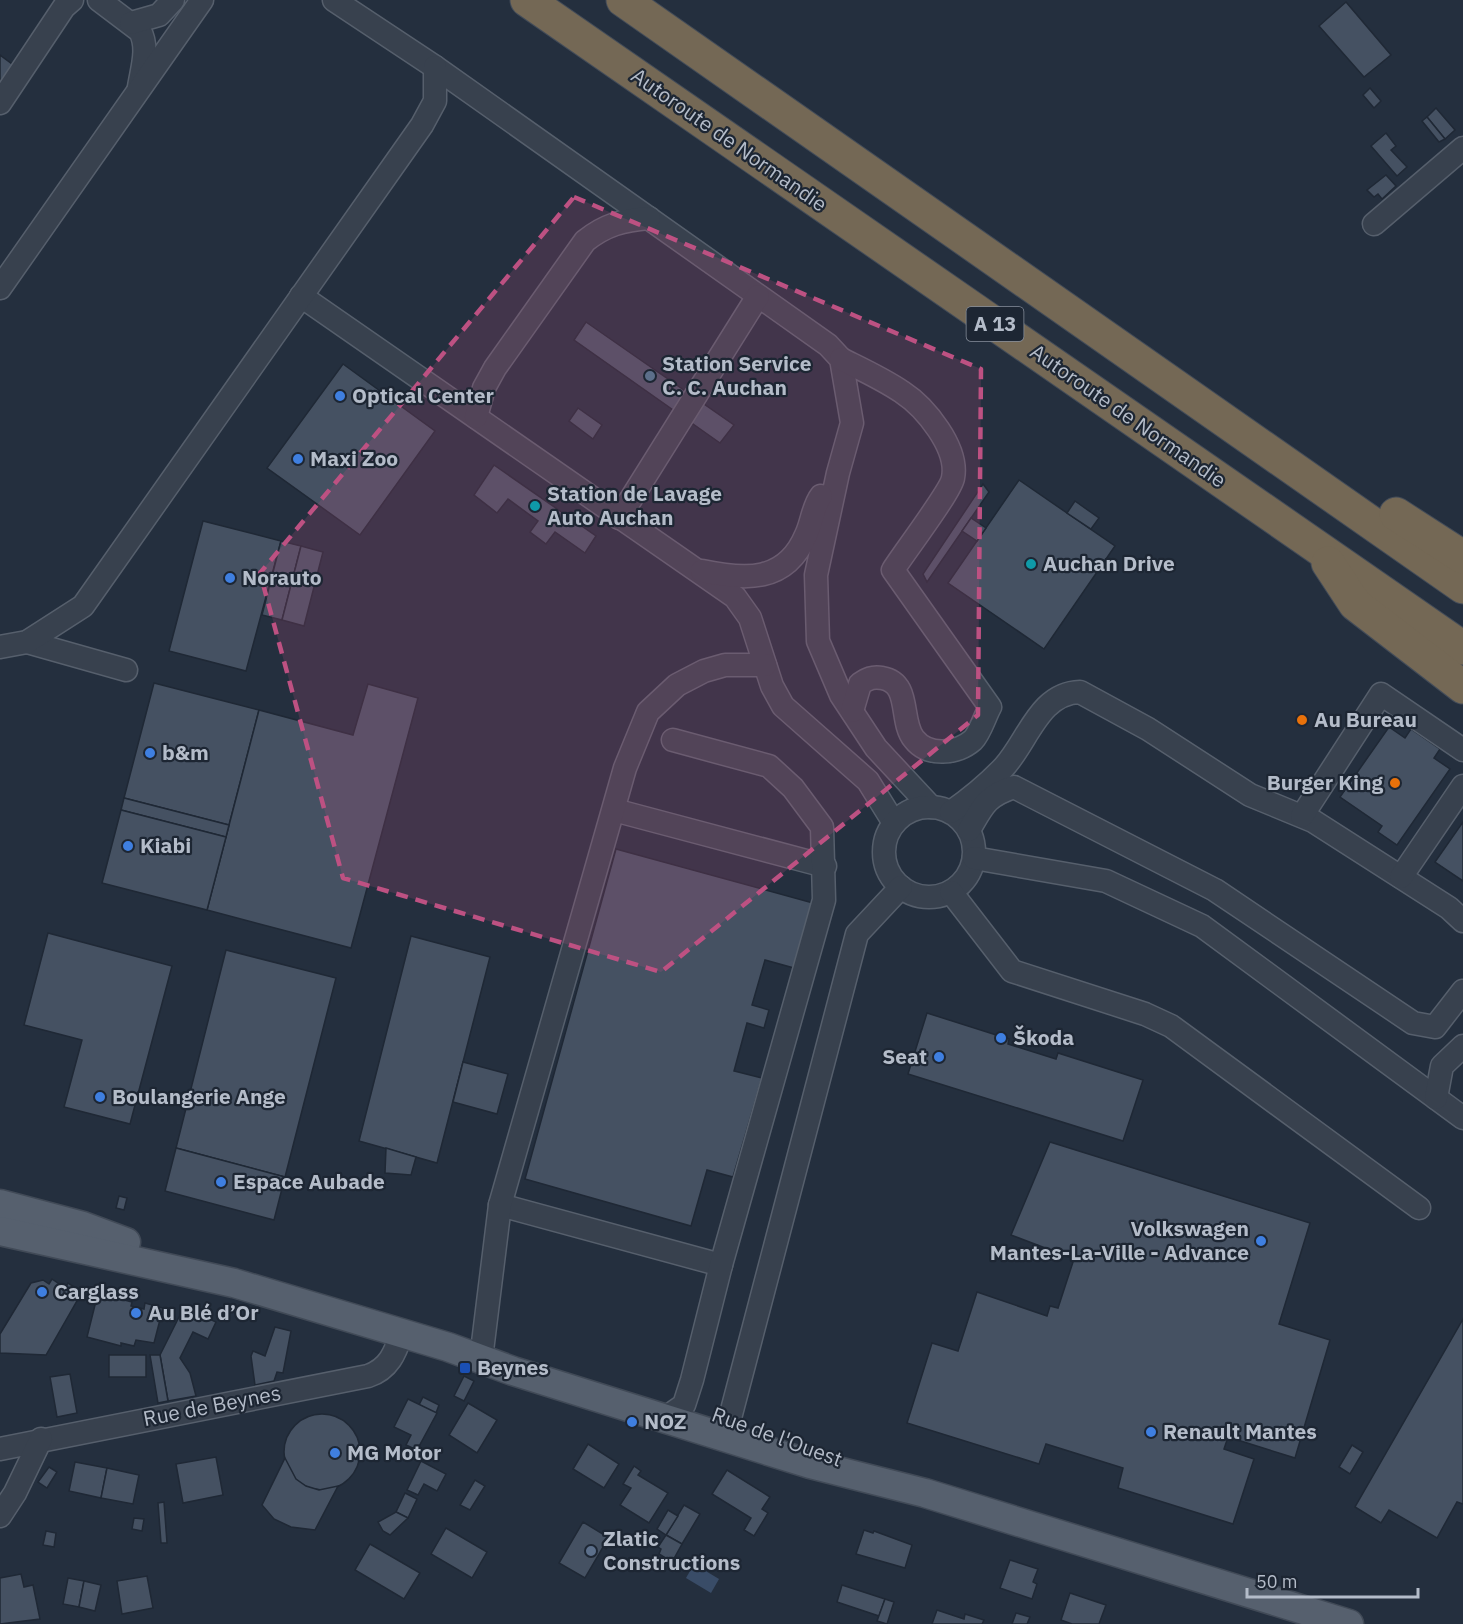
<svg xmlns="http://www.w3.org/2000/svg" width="1463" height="1624" font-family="'IBM Plex Sans',sans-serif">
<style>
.water{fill:#394c67}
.building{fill:#455162;stroke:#1f2835;stroke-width:1.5}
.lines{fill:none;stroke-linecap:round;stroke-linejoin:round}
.minor-casing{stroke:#565f6c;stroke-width:25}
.major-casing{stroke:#414a57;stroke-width:31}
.highway-casing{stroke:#434c59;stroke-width:35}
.minor{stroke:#38414e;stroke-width:22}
.major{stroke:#56606e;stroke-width:28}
.highway{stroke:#746855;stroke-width:33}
.marked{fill:#bd5182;fill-opacity:0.2;stroke:#bd5182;stroke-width:4.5;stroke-dasharray:12 8;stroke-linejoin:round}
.service-dot{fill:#5c6f8a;stroke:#1d2633;stroke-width:2}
.shop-dot{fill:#3f7fe0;stroke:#1d2633;stroke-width:2}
.culture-dot{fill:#0f9aa8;stroke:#1d2633;stroke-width:2}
.food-dot{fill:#e8710a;stroke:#1d2633;stroke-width:2}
.transit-dot{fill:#1a4fb4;stroke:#1d2633;stroke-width:2}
.labels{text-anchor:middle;stroke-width:4.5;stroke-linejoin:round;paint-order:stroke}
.shield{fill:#1d2633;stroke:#878f9c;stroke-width:1.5}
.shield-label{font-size:20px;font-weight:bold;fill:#b4bcc9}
.street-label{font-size:21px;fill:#b4bcc9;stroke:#1d2633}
.poi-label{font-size:21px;font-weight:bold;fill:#b4bcc9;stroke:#1d2633;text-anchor:start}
</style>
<rect width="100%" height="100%" fill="#242f3e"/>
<polygon class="water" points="694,1564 719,1579 711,1593 686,1578"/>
<g class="building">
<polygon points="1346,2 1391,55 1364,77 1319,26"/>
<polygon points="0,55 16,67 0,88"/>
<polygon points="1370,88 1381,101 1374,108 1363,95"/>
<polygon points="1436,108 1455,130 1445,139 1427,117"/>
<polygon points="1427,117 1445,139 1439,142 1422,121"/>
<polygon points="1386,133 1396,146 1391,150 1407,167 1397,176 1371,146"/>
<polygon points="1386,175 1396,186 1382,199 1378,194 1374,197 1367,190"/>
<polygon points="586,322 734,425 720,443 574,340"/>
<polygon points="343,364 435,431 360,535 267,468"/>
<polygon points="578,408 602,425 593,439 569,421"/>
<polygon points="494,465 596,536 585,553 555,532 546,544 530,532 538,521 508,499 497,513 474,495"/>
<polygon points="1019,480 1115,546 1044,649 948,583"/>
<polygon points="983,484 989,492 927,582 923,574"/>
<polygon points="1075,501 1099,518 1091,529 1067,513"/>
<polygon points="971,518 986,528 977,541 962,531"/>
<polygon points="203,521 281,541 246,671 169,651"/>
<polygon points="281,541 301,546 282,620 262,615"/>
<polygon points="301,546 323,552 304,626 282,620"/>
<polygon points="154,683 259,710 229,825 124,798"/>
<polygon points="368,684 418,698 351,948 207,910 259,710 353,735"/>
<polygon points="1389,727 1405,738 1411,729 1440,749 1434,758 1450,769 1397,845 1378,832 1382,826 1340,797"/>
<polygon points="124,798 229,825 226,837 121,810"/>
<polygon points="121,810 226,837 207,910 102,883"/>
<polygon points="1463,822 1463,881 1435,862"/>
<polygon points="616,849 813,903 794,968 765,960 752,1005 769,1010 764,1028 747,1023 734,1071 762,1078 733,1177 707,1170 691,1226 525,1179"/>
<polygon points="48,933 172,966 130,1124 64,1107 82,1040 24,1025"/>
<polygon points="411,936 490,957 437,1163 359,1141"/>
<polygon points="226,950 336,978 285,1177 176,1148"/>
<polygon points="927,1013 1009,1039 1008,1044 1056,1059 1058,1053 1143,1080 1123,1141 908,1074"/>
<polygon points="463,1062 508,1074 497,1114 453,1102"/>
<polygon points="1050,1142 1310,1223 1279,1324 1330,1340 1295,1458 1228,1437 1224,1449 1254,1459 1233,1524 1118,1488 1123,1468 1046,1444 1039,1464 907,1423 932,1343 958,1351 977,1292 1047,1316 1050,1306 1058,1308 1074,1259 1011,1235"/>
<polygon points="176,1148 285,1177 274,1220 165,1191"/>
<polygon points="386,1148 416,1157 411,1175 385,1173"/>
<polygon points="119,1196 127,1198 124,1210 116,1208"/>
<polygon points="52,1279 65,1288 68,1283 82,1292 46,1355 0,1353 0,1334 31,1283 43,1280 49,1284"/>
<polygon points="98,1293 132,1302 131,1306 144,1309 145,1303 163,1308 154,1343 136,1340 134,1346 121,1343 121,1346 87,1337"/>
<polygon points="184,1307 216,1322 208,1339 193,1332 180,1358 190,1373 196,1396 168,1401 160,1355"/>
<polygon points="1463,1319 1463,1504 1457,1502 1437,1538 1389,1510 1381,1523 1355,1507"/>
<polygon points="275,1327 291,1331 283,1373 277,1372 274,1381 255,1385 251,1356 253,1351 265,1356"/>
<rect x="109" y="1355" width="37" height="22"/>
<polygon points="150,1355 160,1355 168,1401 158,1403"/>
<polygon points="70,1374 77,1413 57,1417 50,1377"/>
<polygon points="464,1376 474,1381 464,1401 454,1396"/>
<polygon points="423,1397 439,1405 436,1413 419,1405"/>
<polygon points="408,1399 437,1413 417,1450 406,1445 411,1435 394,1427"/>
<polygon points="468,1403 497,1420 477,1453 449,1435"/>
<circle cx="322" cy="1452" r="38"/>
<polygon points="588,1444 619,1464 604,1488 573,1469"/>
<polygon points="1352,1445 1363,1452 1350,1474 1339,1467"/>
<polygon points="216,1457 223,1495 183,1503 176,1464"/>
<polygon points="285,1458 296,1479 306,1486 319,1490 338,1486 315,1530 291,1527 274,1519 262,1505"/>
<polygon points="421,1461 446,1474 437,1491 424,1484 418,1495 407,1490"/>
<polygon points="75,1462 107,1468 101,1498 69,1491"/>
<polygon points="634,1466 641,1471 638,1475 668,1493 649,1523 620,1505 631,1488 623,1484"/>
<polygon points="49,1467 57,1472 47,1488 38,1482"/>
<polygon points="107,1468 139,1475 133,1504 101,1498"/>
<polygon points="727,1470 770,1497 762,1509 768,1513 754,1536 744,1530 751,1518 712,1494"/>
<polygon points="475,1480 485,1486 470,1510 460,1505"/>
<polygon points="405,1493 417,1499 408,1518 396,1512"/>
<polygon points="164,1502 167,1543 161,1543 158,1503"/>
<polygon points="684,1505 700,1514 682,1544 666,1535"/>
<polygon points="668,1510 678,1516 666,1535 657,1529"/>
<polygon points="396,1512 408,1518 390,1535 383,1531 378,1522"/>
<polygon points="134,1518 144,1519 142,1531 132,1529"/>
<polygon points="583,1522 611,1539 606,1549 603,1547 585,1578 559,1563"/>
<polygon points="446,1528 487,1552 472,1578 431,1554"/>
<polygon points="864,1530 873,1533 874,1531 912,1545 905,1568 856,1554"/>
<polygon points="46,1531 56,1533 54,1547 43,1545"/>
<polygon points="666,1535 682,1544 672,1562 659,1554 661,1549 658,1547"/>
<polygon points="370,1544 420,1573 404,1599 355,1570"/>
<polygon points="1010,1560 1038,1569 1033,1582 1037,1584 1032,1599 1000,1588"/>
<polygon points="21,1574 24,1587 33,1585 40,1619 0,1624 0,1578"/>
<polygon points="147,1576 153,1608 122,1614 117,1581"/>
<polygon points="68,1578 84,1581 79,1607 63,1604"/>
<polygon points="84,1581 101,1585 95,1611 79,1607"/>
<polygon points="842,1585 885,1599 879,1616 837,1602"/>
<polygon points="1070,1593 1106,1605 1099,1624 1072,1624 1061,1620"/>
<polygon points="885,1599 894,1602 887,1624 877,1621"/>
<polygon points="937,1610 964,1619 965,1614 984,1620 982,1624 932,1624"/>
<polygon points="1016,1613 1030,1617 1027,1624 1012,1624"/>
</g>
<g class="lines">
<defs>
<g id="minor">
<path d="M99,0L140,31C149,48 142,68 139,87"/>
<polyline points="334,0 435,67 828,345 841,359 852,423 838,473 816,575 818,641 841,695 876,748 931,807"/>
<polyline points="131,23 159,15 173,0"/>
<polyline points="0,103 64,7 72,0"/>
<polyline points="1374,224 1463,148"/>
<polyline points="0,288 202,0"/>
<polyline points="301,296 735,597 750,618 772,686 783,706 868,781 894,823"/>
<path d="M841,359C861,369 883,379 902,392C925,407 959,448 953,478C951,491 903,554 893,570L990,707C985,716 980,733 973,740C957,754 928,757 914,739C899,721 912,683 882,678C873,676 867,679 860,684L852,711"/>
<path d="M476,417L484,388L495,368L585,241C605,225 623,220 649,218"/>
<polyline points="619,518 758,296"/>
<path d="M702,571C745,580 786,583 806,535C812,523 813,506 821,496"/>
<polyline points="27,642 126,670"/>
<polyline points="0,647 27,642 83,606 422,125 435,101 435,67"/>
<circle cx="929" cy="852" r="45"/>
<polyline points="614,810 825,866"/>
<path d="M951,812C971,798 988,784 1004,767C1028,741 1039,693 1080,692L1148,729L1250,795L1313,821L1449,908L1463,921"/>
<polyline points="1302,816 1381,694 1463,750"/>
<path d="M969,830C983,806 986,796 1014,787L1215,890L1413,1023L1435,1027L1463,991"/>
<polyline points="974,858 1106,881 1202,926 1463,1118"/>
<polyline points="1401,877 1463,786"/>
<polyline points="951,892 1012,971 1145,1014 1171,1026 1419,1208"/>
<polyline points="1436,1098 1442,1066 1463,1046"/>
<polyline points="500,1205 721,1265"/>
<polyline points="481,1359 500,1205 625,768 648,712 677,685 704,671 725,665 765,665"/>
<polyline points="664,1419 684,1405 692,1380 721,1265 824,900 822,827 793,788 769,766 673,740"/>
<polyline points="725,1437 857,934 901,887"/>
<path d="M0,1449L368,1376C389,1369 395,1353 402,1333"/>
<polyline points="0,1516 15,1493 41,1439"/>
</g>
<g id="major">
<polyline points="0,1204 83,1226 126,1242"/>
<polyline points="0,1231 234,1283 448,1347 513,1371 810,1464 925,1493 1349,1624"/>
</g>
<g id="highway">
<polyline points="527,0 1463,648"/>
<polyline points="623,0 1463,587"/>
<polyline points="1396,514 1463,557"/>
<polyline points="1328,563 1355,604 1463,687"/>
</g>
</defs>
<use href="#minor" class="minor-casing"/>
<use href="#major" class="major-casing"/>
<use href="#highway" class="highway-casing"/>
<use href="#minor" class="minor"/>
<use href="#major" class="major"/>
<use href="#highway" class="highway"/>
</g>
<path class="marked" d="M574,197L981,369L978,715L661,972L343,878L260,573Z"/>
<g class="service-dot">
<circle cx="650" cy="376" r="6"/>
<circle cx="591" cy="1551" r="6"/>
</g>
<g class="shop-dot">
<circle cx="340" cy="396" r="6"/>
<circle cx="298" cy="459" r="6"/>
<circle cx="230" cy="578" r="6"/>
<circle cx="150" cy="753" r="6"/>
<circle cx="128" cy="846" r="6"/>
<circle cx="1001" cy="1038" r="6"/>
<circle cx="939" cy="1057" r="6"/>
<circle cx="100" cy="1097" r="6"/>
<circle cx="221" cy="1182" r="6"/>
<circle cx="1261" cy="1241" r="6"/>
<circle cx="42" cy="1292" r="6"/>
<circle cx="136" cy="1313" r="6"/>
<circle cx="632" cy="1422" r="6"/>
<circle cx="1151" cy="1432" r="6"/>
<circle cx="335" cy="1453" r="6"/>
</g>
<g class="culture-dot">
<circle cx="535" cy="506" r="6"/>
<circle cx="1031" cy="564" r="6"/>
</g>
<g class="food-dot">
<circle cx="1302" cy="720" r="6"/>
<circle cx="1395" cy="783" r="6"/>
</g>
<rect class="transit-dot" x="459" y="1362" width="12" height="12" rx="3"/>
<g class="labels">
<rect class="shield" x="966.5" y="307" width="57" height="34" rx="4.5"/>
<g class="shield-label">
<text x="995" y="331">A 13</text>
</g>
<g class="street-label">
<text transform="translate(729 140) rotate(35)" y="7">Autoroute de Normandie</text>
<text transform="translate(1128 416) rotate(35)" y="7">Autoroute de Normandie</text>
<text transform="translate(212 1406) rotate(-11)" y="7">Rue de Beynes</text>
<text transform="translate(777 1437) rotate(20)" y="7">Rue de l'Ouest</text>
</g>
<g class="poi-label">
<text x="662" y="371">Station Service<tspan x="662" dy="24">C. C. Auchan</tspan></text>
<text x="352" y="403">Optical Center</text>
<text x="310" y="466">Maxi Zoo</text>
<text x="547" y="501">Station de Lavage<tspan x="547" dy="24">Auto Auchan</tspan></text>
<text x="1043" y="571">Auchan Drive</text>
<text x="242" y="585">Norauto</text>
<text x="1314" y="727">Au Bureau</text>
<text x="162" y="760">b&amp;m</text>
<text x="1383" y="790" text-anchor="end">Burger King</text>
<text x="140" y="853">Kiabi</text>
<text x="1013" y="1045">Škoda</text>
<text x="927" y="1064" text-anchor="end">Seat</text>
<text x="112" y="1104">Boulangerie Ange</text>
<text x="233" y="1189">Espace Aubade</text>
<text x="1249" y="1236" text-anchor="end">Volkswagen<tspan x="1249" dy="24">Mantes-La-Ville - Advance</tspan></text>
<text x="54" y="1299">Carglass</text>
<text x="148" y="1320">Au Blé d’Or</text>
<text x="477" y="1375">Beynes</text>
<text x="644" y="1429">NOZ</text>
<text x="1163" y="1439">Renault Mantes</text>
<text x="347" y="1460">MG Motor</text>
<text x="603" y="1546">Zlatic<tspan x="603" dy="24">Constructions</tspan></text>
</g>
</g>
<path d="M1247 1588v9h171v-9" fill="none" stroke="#b4bcc9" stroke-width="3"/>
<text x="1256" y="1588" font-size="18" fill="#b4bcc9" stroke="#1d2633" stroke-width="4.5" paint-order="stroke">50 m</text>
</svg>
